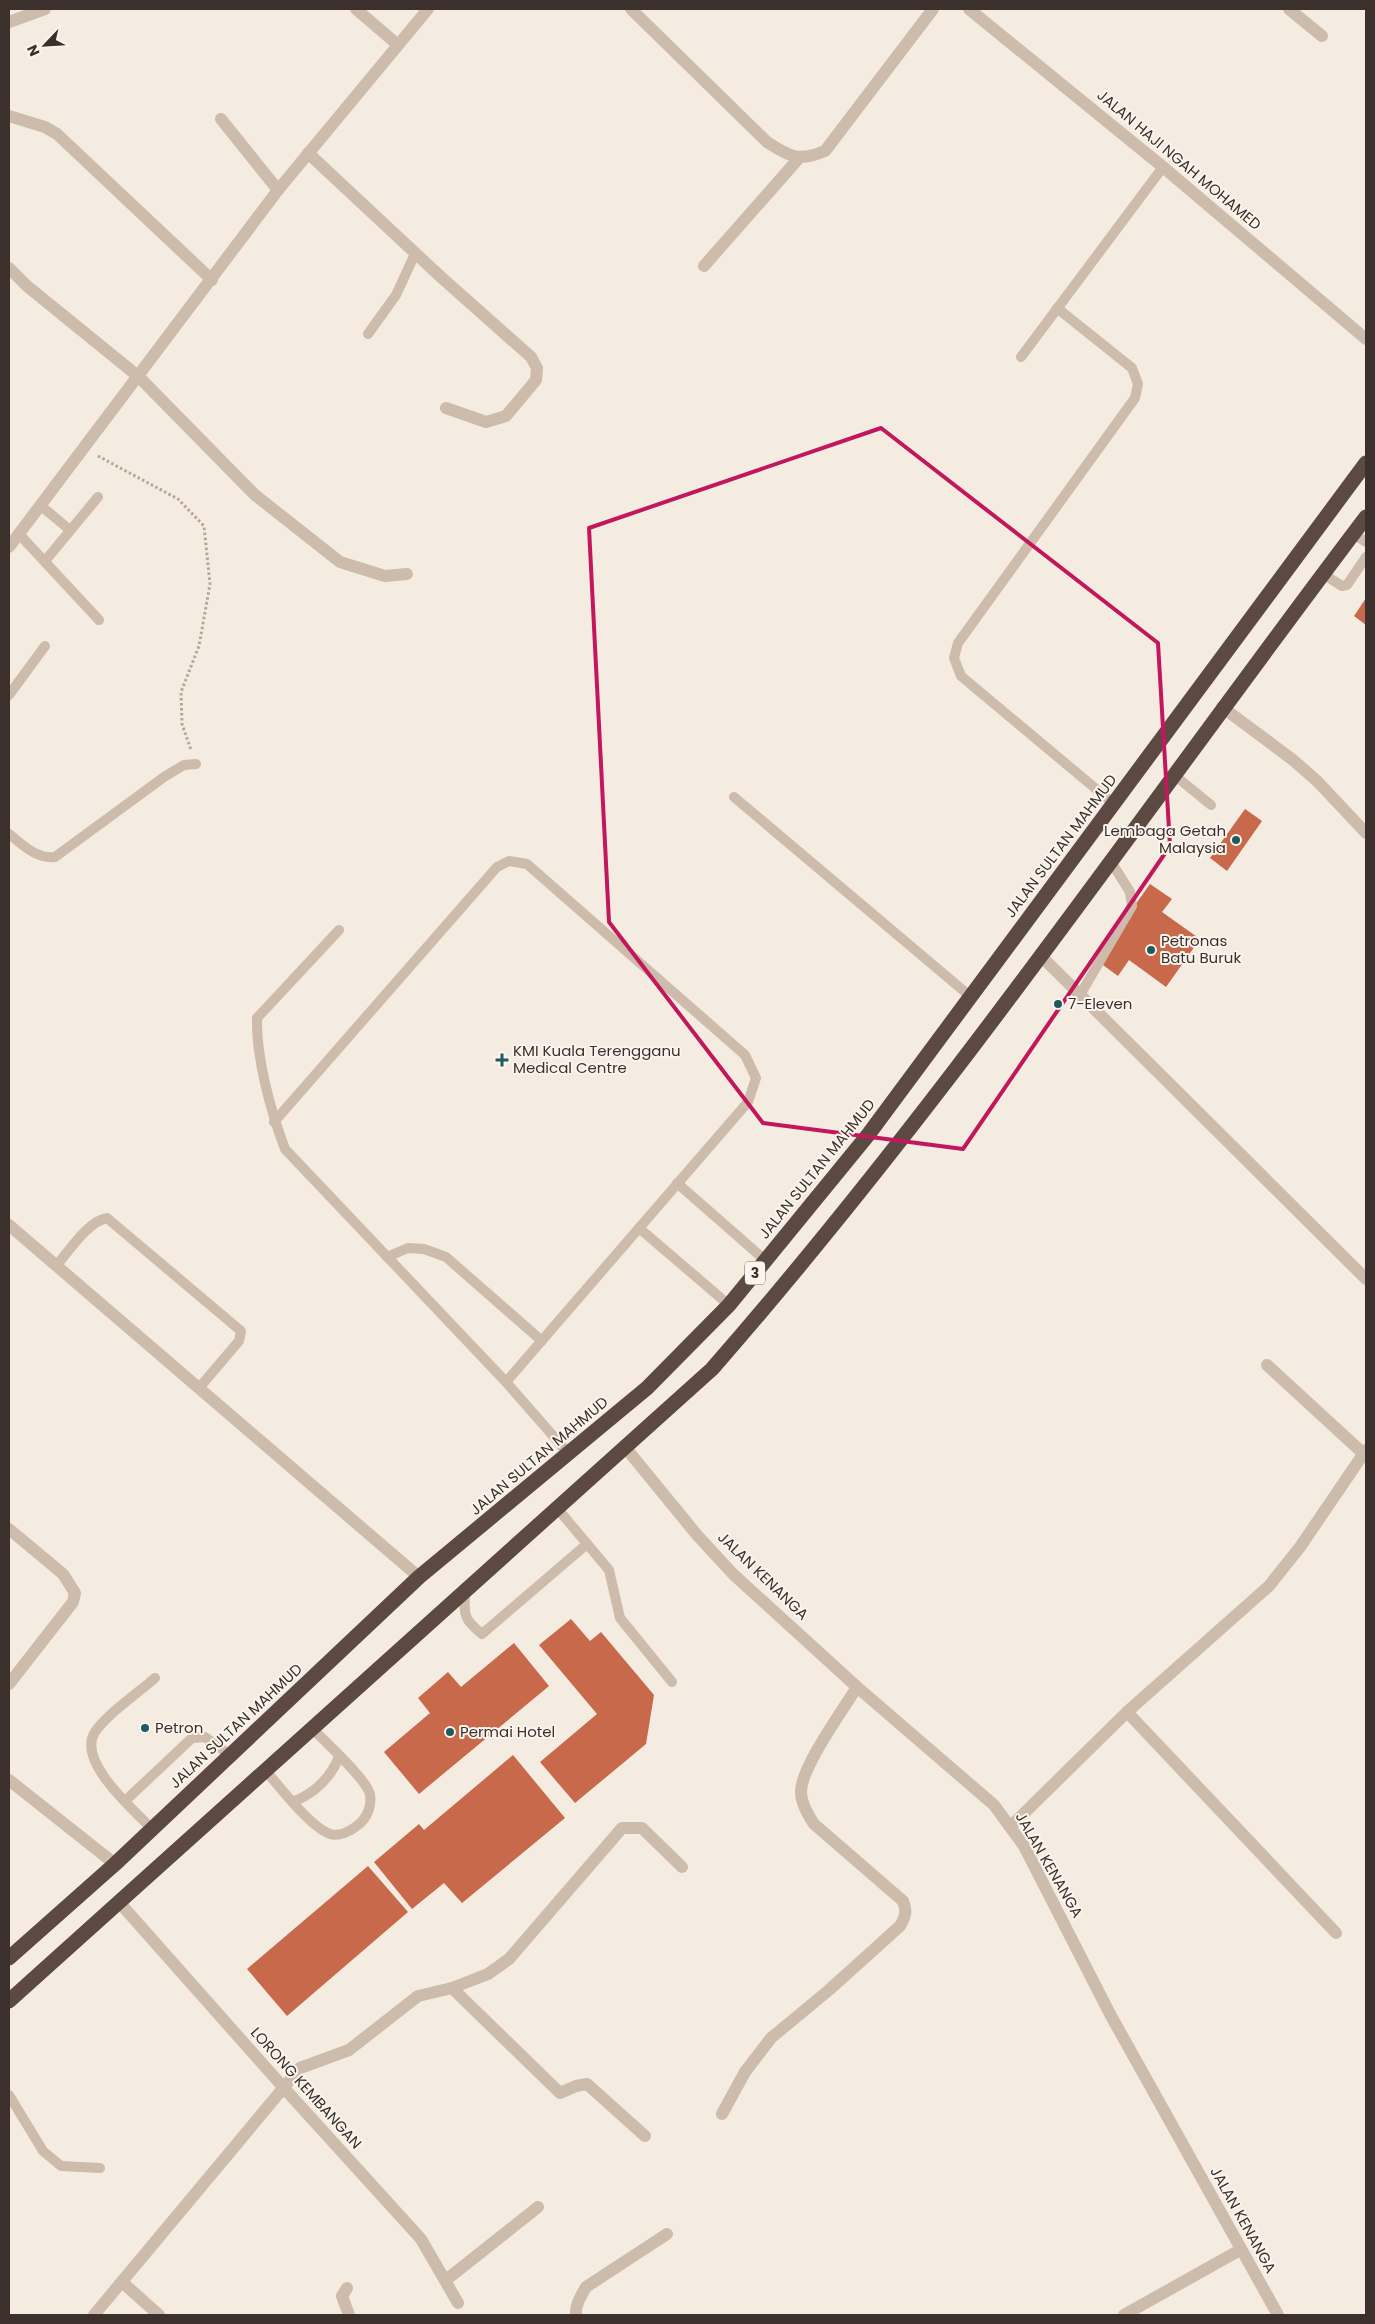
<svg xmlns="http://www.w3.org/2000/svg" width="1375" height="2324" font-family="Poppins,sans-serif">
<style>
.building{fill:#c8694b}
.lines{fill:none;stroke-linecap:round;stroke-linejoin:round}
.path{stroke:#b9a596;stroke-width:3;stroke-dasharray:2.5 2.5;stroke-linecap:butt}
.lane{stroke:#cdbbac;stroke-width:10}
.street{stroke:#cdbbac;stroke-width:12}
.highway{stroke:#5c4a42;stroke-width:15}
.marked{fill:none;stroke:#c2185b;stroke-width:4;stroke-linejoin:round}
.poi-dot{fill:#1f5a5e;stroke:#fbf5ee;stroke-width:2}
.labels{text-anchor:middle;stroke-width:4;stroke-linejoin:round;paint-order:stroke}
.shield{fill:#fbf5ee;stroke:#756b66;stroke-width:1}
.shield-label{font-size:14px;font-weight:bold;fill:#3b302b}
.street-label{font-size:15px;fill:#3b302b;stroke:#fbf5ee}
.poi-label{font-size:15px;fill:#3b302b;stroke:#fbf5ee;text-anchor:start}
</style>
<rect width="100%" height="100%" fill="#f4ebe1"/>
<g class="building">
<polygon points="1366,598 1366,625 1354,616"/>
<polygon points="1245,809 1262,821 1227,871 1210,858"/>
<polygon points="1150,884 1172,899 1162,912 1200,939 1166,987 1129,960 1118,976 1096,960"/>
<polygon points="571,1619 590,1641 601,1632 654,1695 646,1744 575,1803 540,1762 597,1714 539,1645"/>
<polygon points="514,1643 549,1686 419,1794 384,1752 430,1713 418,1698 448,1672 461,1687"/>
<polygon points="513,1755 565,1818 462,1903 444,1883 412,1909 374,1862 419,1824 424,1830"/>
<polygon points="368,1866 408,1912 287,2016 247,1969"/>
</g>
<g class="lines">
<polyline class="path" points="98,456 178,499 204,526 210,584 199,646 181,692 182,724 191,750"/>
<g class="lane">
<polyline points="1057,308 1132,368 1138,384 1135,398 958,643 954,658 961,676 1114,804"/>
<polyline points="368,334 396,295 415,254"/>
<polyline points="1021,357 1163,167"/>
<polyline points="41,506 70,530"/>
<polyline points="19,534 99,620"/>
<polyline points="1353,534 1366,542"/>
<polyline points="45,561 98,497"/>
<polyline points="1323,574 1342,586 1347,585 1366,557"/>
<polyline points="9,695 45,646"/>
<polyline points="1173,774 1211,805"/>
<polyline points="734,797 971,997"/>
<path d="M9,834C23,845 36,859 55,857L164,777L184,765L196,764"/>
<path d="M339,930L257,1018C256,1058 271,1112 285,1149L506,1382L569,1454"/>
<polyline points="1080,995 1132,906 1130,892 1110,860"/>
<polyline points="274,1122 497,867 509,861 527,864 745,1055 756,1078 748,1102 506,1382"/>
<polyline points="677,1183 766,1261"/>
<polyline points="639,1228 729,1305"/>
<polyline points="387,1257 408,1248 424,1249 446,1257 542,1341"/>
<path d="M56,1266C70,1250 87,1222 107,1218L241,1331L239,1341L199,1388"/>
<polyline points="557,1508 609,1570 620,1618 672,1682"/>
<path d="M465,1591C464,1615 463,1619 482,1634L587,1544"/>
<path d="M265,1770C280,1787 310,1827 330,1834C339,1837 351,1831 358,1825C367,1818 372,1806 370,1795C368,1780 325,1742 313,1729"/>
<polyline points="125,1801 192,1738 205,1737 230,1755"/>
<path d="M293,1802C315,1793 330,1779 339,1757"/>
<path d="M152,1829C134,1810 76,1761 95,1732C107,1714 138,1693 155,1678"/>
<polyline points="9,2095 43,2151 61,2166 100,2168"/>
</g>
<g class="street">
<polyline points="356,9 398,45"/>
<path d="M631,9L767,142C790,157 799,162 825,151L933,9"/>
<polyline points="969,9 1163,167 1366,339"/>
<polyline points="1289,9 1322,36"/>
<polyline points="9,22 45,9"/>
<polyline points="9,116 45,127 57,134 212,280"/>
<polyline points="221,119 278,190"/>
<polyline points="308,153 442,278 531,357 537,368 536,380 506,416 486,422 446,408"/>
<polyline points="704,266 799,158"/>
<polyline points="9,268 27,286 139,377 255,495 340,562 385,576 407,574"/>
<polyline points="9,547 278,190 428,9"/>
<polyline points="1222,707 1293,760 1317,781 1366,833"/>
<polyline points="1040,955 1366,1279"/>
<polyline points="9,1225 419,1577"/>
<polyline points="1267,1365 1366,1456"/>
<polyline points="625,1447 697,1535 733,1574 857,1687 994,1805 1024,1846 1110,2014 1278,2315"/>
<polyline points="9,1529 63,1574 75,1593 73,1602 9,1684"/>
<polyline points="1127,1712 1336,1933"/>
<polyline points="9,1780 115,1864"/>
<polyline points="1011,1826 1127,1712 1269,1586 1300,1547 1366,1450"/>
<polyline points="119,1902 283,2087 421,2239 458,2303"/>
<polyline points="452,1988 560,2093 576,2086 587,2084 645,2136"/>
<path d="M722,2114L745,2072L771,2038L829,1990L900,1926C906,1916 907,1911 903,1901L814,1824C808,1815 801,1803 801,1792C801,1767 843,1710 857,1687"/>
<polyline points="446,2280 538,2207"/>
<polyline points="122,2282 159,2315"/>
<polyline points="347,2288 342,2296 349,2315"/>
<polyline points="94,2315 300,2068 349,2050 418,1996 452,1988 488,1974 509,1959 622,1828 642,1828 682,1867"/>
<path d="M576,2315C575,2305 581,2296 586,2287L667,2234"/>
<polyline points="1124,2315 1240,2250"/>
</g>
<g class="highway">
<polyline points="9,1958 115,1864 419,1577 647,1388 729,1305 868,1135 1366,463"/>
<path d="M9,2001L712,1369C948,1099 1150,802 1366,517"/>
</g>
</g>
<path class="marked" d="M881,428L1158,643L1170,846L963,1149L763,1123L609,922L589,528Z"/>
<g class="poi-dot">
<circle cx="1236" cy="840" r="5"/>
<circle cx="1151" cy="950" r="5"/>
<circle cx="1058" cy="1004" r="5"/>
<path d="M499.5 1052.5h5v5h5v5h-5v5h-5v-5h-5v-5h5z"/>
<circle cx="145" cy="1728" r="5"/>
<circle cx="450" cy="1732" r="5"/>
</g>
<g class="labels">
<rect class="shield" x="745" y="1261.5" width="20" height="23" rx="4"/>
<g class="shield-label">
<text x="755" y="1278">3</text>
</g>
<g class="street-label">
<text transform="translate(1179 160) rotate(40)" y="5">JALAN HAJI NGAH MOHAMED</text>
<text transform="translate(1061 846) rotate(-53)" y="5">JALAN SULTAN MAHMUD</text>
<text transform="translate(817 1169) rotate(-51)" y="5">JALAN SULTAN MAHMUD</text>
<text transform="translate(539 1456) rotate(-40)" y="5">JALAN SULTAN MAHMUD</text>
<text transform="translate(763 1576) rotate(44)" y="5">JALAN KENANGA</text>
<text transform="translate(236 1726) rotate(-43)" y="5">JALAN SULTAN MAHMUD</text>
<text transform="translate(1049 1865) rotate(60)" y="5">JALAN KENANGA</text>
<text transform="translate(306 2088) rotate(48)" y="5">LORONG KEMBANGAN</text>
<text transform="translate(1243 2220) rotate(61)" y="5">JALAN KENANGA</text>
</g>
<g class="poi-label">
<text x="1226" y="836" text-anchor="end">Lembaga Getah<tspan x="1226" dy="17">Malaysia</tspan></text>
<text x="1161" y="946">Petronas<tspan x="1161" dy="17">Batu Buruk</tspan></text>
<text x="1068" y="1009">7-Eleven</text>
<text x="513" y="1056">KMI Kuala Terengganu<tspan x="513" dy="17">Medical Centre</tspan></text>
<text x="155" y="1733">Petron</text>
<text x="460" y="1737">Permai Hotel</text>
</g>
</g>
<rect width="1375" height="2324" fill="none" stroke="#3b302b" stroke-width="20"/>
<g transform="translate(45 45) rotate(245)" stroke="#fbf5ee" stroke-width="4" paint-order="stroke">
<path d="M0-4L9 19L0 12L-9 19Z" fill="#3b302b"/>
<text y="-8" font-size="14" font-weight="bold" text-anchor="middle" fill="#3b302b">N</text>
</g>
</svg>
